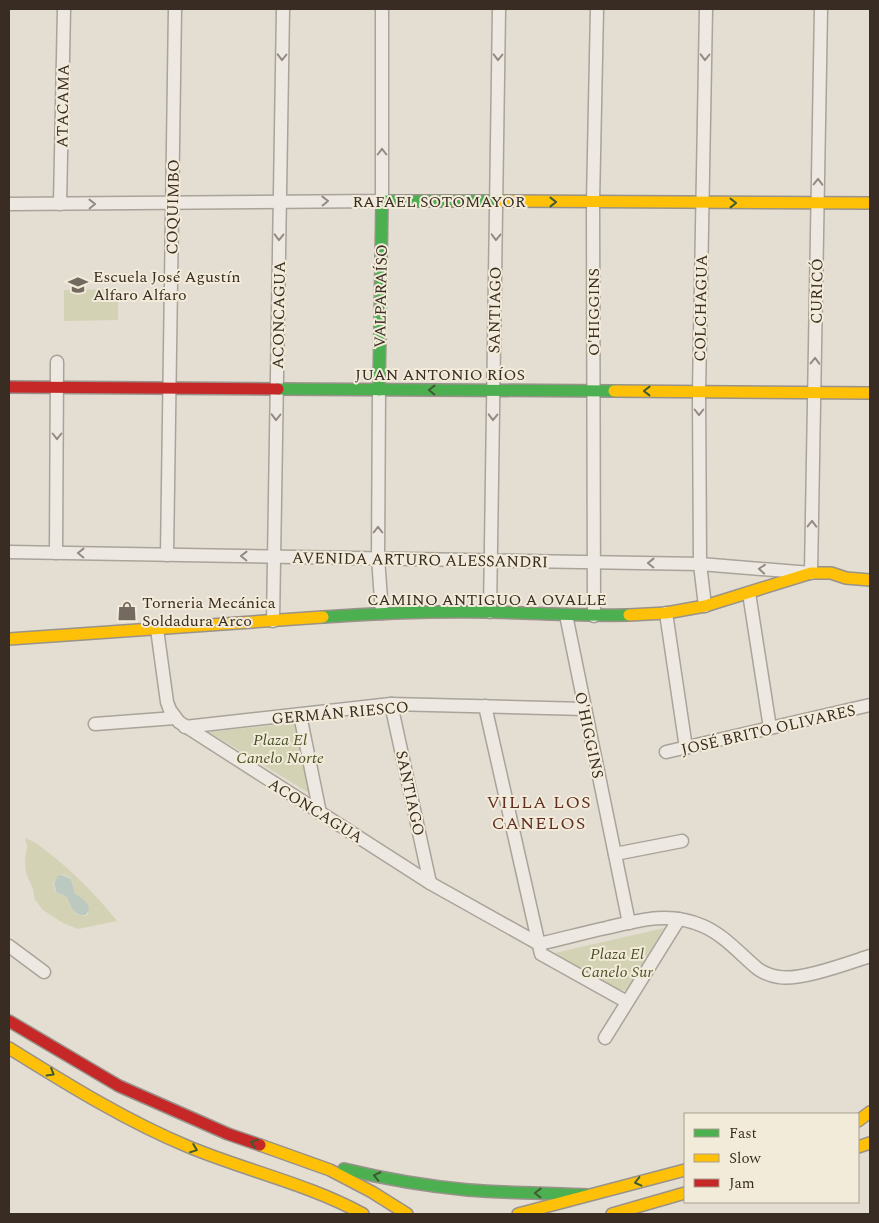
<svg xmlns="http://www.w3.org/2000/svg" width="879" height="1223" font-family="Spectral,serif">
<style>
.green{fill:#d3d2b5;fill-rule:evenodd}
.water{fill:#bbc9c0}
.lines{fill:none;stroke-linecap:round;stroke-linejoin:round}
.street-casing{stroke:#a9a39a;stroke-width:15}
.fast-casing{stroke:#99928a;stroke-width:14}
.slow-casing{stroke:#99928a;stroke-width:14}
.jam-casing{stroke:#99928a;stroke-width:14}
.street{stroke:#ede9e2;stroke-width:12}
.fast{stroke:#4caf50;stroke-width:11}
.slow{stroke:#ffc107;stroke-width:11}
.jam{stroke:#c62828;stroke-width:11}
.oneway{stroke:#938a82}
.oneway2{stroke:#405a32}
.labels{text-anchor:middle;stroke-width:4;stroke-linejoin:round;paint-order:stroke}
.street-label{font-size:16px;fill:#392c22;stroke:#f3ebd9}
.poi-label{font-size:16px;fill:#392c22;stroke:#f3ebd9;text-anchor:start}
.park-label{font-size:16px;font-style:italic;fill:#4b532a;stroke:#f3ebd9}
.neighbourhood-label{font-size:18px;letter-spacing:1px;fill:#622f25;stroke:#f3ebd9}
</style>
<rect width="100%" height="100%" fill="#e3ddd2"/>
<g class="green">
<polygon points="118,289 118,320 64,321 64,290"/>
<polygon points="293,723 299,730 314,796 209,732"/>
<path d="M25,838C37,842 45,850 54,857C78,877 98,897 117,921L78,929L63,923L43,910L35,900L33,889L26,873L25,860L27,846ZM62,874L71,878L75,894C84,899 89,903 88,914L86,916L76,914L70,906L67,897L55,892L53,883L58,877Z"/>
<polygon points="664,928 627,990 617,991 555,953"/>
</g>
<path class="water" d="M62,875L71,879L75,894C82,898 88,901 89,910L86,915C73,916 71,907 67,897L56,892L54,883L58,876Z"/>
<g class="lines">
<defs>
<g id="street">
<polyline points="9,204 382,201 382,9"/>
<polyline points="60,204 64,9"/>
<polyline points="379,390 378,558 382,613"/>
<polyline points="9,552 700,564 811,573 821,9"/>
<polyline points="56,553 57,362"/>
<polyline points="167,555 175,9"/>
<polyline points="749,593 770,728"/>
<polyline points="705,606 700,564 699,392 706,9"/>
<polyline points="490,612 499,9"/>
<polyline points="666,613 686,748"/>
<polyline points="566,615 629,923"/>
<polyline points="594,616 593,202 597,9"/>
<polyline points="273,621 283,9"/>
<path d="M157,629L167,702L170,710L179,722L430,883L539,944C561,939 583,933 606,928C639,920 670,911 703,926C724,935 740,954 758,969C764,973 771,976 779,977C800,981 848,963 870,956"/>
<polyline points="391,704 430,883"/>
<polyline points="485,706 541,954 627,1002"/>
<polyline points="300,715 320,813"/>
<polyline points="95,724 175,718"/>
<polyline points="185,727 391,704 585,709"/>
<polyline points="666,752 870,705"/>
<polyline points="615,854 682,841"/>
<polyline points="9,946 44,972"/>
<polyline points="605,1038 679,919"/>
</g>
<g id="fast">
<polyline points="278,389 614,391"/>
<polyline points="379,390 382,201 499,201"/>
<path d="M323,617C379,613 435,611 491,612C538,613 583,616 629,615"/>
<path d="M344,1169C385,1179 426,1186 468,1190C508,1193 548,1193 587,1195"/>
</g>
<g id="slow">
<polyline points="499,201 870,203"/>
<polyline points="614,391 870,393"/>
<polyline points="629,615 666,613 705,606 811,573 831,573 846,578 870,580"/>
<polyline points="9,639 323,617"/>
<path d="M9,1048C67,1084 126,1121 189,1147C247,1171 308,1184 363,1214"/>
<polyline points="858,1121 870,1112"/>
<polyline points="260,1145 330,1170 372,1192 407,1214"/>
<polyline points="858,1147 870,1143"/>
<polyline points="518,1214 685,1170"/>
<polyline points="612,1214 685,1193"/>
</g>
<g id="jam">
<polyline points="9,387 278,389"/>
<polyline points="9,1021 119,1086 228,1134 260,1145"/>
</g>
</defs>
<use href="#street" class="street-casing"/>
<use href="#fast" class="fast-casing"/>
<use href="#slow" class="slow-casing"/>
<use href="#jam" class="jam-casing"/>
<use href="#street" class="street"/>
<use href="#fast" class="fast"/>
<use href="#slow" class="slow"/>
<use href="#jam" class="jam"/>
</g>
<defs><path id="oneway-chevron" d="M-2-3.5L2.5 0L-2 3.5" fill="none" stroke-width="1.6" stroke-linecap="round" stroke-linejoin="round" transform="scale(1.25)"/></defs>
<g class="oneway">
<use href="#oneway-chevron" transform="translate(282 57) rotate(91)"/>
<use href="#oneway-chevron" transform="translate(498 57) rotate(91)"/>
<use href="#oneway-chevron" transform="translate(705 57) rotate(91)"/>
<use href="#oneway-chevron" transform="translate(382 152) rotate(-90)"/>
<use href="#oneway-chevron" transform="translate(818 182) rotate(-89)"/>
<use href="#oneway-chevron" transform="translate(325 201) rotate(-1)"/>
<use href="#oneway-chevron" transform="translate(92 204) rotate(-1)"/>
<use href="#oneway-chevron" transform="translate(279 237) rotate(91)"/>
<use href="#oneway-chevron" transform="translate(496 237) rotate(91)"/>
<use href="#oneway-chevron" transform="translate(815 361) rotate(-89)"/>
<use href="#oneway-chevron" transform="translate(699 412) rotate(90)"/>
<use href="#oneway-chevron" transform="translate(276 417) rotate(91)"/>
<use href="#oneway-chevron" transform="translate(493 417) rotate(91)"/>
<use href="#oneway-chevron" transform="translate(57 436) rotate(90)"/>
<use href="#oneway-chevron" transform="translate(812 524) rotate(-89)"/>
<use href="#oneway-chevron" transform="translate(378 530) rotate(-90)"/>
<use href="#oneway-chevron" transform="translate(81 553) rotate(-179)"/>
<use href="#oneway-chevron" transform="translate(244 556) rotate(-179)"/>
<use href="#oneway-chevron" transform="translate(651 563) rotate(-179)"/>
<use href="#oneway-chevron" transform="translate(762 569) rotate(-175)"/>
</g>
<g class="oneway2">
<use href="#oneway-chevron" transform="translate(553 202)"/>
<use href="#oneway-chevron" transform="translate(733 203)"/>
<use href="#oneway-chevron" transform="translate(432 390) rotate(-179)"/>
<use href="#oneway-chevron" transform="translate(647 391) rotate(-180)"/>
<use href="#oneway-chevron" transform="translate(51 1073) rotate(31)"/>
<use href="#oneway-chevron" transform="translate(254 1143) rotate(-161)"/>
<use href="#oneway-chevron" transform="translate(194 1149) rotate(21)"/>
<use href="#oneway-chevron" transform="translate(377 1176) rotate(-168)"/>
<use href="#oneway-chevron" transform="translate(638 1182) rotate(166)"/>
<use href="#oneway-chevron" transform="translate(538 1193) rotate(-179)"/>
</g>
<defs>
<symbol id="school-bare" viewBox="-9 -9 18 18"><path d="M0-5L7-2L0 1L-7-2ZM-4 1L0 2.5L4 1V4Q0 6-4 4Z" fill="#746a60" stroke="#f3ebd9" stroke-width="2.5" paint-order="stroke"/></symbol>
<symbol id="shop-bare" viewBox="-9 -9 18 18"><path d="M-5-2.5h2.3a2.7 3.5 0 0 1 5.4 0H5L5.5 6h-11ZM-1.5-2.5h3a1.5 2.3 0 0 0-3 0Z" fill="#746a60" stroke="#f3ebd9" stroke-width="2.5" paint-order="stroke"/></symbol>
</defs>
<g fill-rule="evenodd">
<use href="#school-bare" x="64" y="271" width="28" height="28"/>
<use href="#shop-bare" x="113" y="597" width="28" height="28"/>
</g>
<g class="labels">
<g class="street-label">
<text transform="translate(62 106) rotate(-89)" y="6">ATACAMA</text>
<text x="439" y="207">RAFAEL SOTOMAYOR</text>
<text transform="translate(172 207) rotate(-89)" y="6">COQUIMBO</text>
<text transform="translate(816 291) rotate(-89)" y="6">CURICÓ</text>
<text transform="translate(380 296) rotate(-89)" y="6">VALPARAÍSO</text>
<text transform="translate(700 308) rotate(-89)" y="6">COLCHAGUA</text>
<text transform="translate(494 310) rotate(-89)" y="6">SANTIAGO</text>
<text transform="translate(593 312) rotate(-90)" y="6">O'HIGGINS</text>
<text transform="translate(278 315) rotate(-89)" y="6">ACONCAGUA</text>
<text x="440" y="380">JUAN ANTONIO RÍOS</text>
<text transform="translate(420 559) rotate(1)" y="6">AVENIDA ARTURO ALESSANDRI</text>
<text x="487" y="605">CAMINO ANTIGUO A OVALLE</text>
<text transform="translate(340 712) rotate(-5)" y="6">GERMÁN RIESCO</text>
<text transform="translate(768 729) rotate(-13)" y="6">JOSÉ BRITO OLIVARES</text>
<text transform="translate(590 735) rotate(78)" y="6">O'HIGGINS</text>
<text transform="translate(411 793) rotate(78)" y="6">SANTIAGO</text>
<text transform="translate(316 810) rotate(32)" y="6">ACONCAGUA</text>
</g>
<g class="poi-label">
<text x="93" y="282">Escuela José Agustín<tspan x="93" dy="18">Alfaro Alfaro</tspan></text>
<text x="142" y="608">Torneria Mecánica<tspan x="142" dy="18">Soldadura Arco</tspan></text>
</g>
<g class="park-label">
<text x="280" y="745">Plaza El<tspan x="280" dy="18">Canelo Norte</tspan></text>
<text x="617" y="959">Plaza El<tspan x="617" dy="18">Canelo Sur</tspan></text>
</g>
<g class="neighbourhood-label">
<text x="539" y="808">VILLA LOS<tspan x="539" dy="21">CANELOS</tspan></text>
</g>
</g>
<rect width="879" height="1223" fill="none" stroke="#392c22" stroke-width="20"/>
<rect x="684" y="1113" width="175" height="90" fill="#f3ebd9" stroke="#a99f90"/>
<rect x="694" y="1129" width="25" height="8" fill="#4caf50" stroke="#a99f90"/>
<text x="729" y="1138" font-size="15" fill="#392c22">Fast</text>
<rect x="694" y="1154" width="25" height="8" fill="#ffc107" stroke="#a99f90"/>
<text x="729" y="1163" font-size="15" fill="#392c22">Slow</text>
<rect x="694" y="1179" width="25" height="8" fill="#c62828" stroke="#a99f90"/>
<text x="729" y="1188" font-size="15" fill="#392c22">Jam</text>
</svg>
